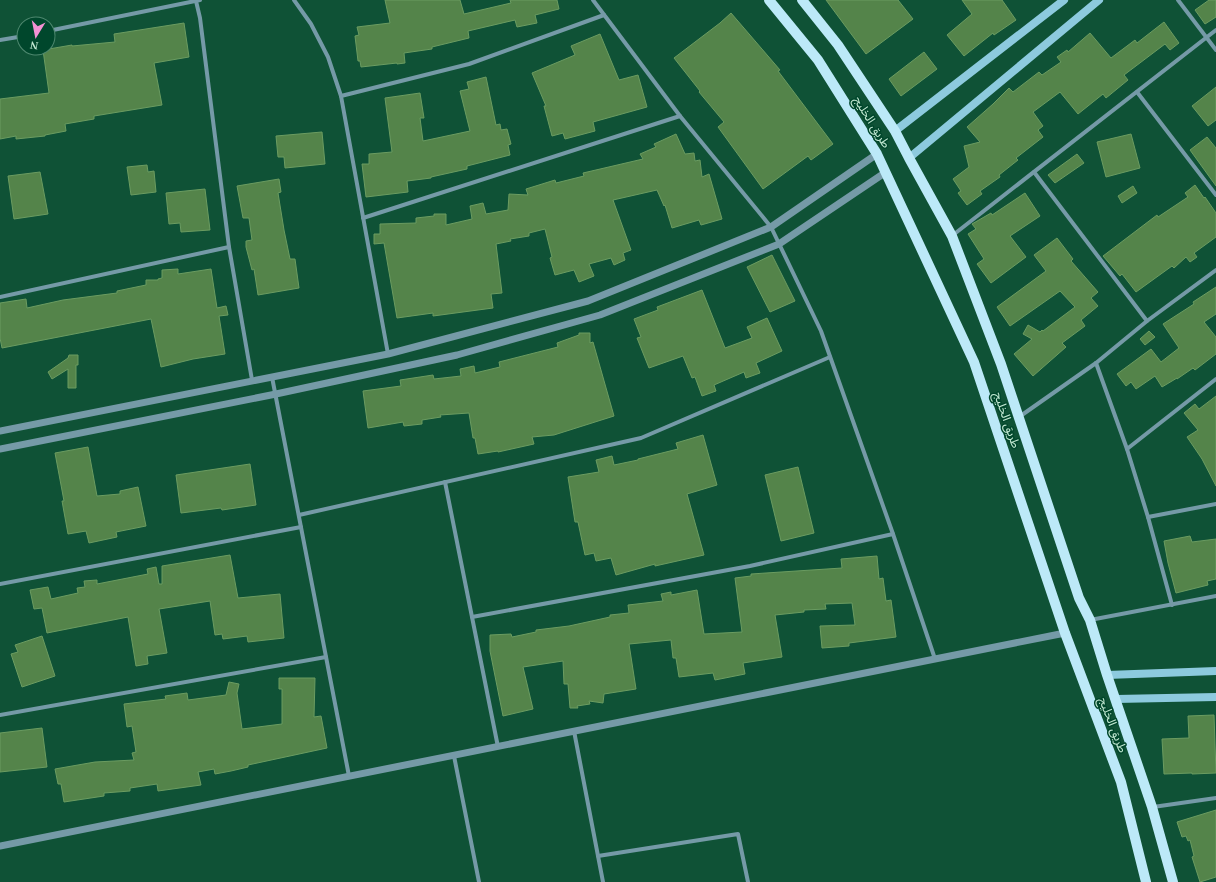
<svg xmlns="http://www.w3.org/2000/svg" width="1216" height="882" font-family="'Times New Roman','Noto Sans Arabic',serif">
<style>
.building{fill:#54844a;stroke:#6b9c61}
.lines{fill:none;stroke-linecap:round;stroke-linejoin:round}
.minor{stroke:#759aa7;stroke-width:4}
.tertiary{stroke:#759aa7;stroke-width:7}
.secondary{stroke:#8dcade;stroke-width:8}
.primary{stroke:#bce9f8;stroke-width:10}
.labels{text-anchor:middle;stroke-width:3;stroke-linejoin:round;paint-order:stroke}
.street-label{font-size:12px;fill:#c4ead4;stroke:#00472c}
</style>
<rect width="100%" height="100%" fill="#0f5236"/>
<g class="building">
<polygon points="385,0 460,0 464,14 511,3 510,0 557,0 559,9 535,15 537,23 517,27 515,20 468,31 469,38 432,47 432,49 404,53 405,63 397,64 397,63 361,67 360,61 358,61 355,36 359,35 357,27 390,23"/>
<polygon points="826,0 898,0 913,19 866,54"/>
<polygon points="962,0 1002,0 1016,20 994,35 993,33 964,56 947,35 972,14"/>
<polygon points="1209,0 1216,0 1216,17 1205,24 1195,10"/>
<polygon points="731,13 780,70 778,71 833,144 811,160 808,156 763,189 718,127 724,122 699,92 700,91 674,58 720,23"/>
<polygon points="1164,22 1179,43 1170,50 1165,44 1124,75 1128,80 1106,98 1103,94 1078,114 1060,92 1033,112 1043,126 1038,130 1043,137 1016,158 1018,160 999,175 1000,177 980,191 982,194 967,205 958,193 961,191 953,179 969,167 964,146 980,142 967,127 993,104 1009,88 1013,92 1039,72 1042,75 1061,62 1057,57 1067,50 1068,52 1090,33 1111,58 1135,40 1137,43"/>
<polygon points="184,23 189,57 154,63 162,105 94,116 94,119 65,124 66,131 45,135 45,136 16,139 16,136 0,139 0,99 49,93 43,50 72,45 72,46 115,42 114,34"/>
<polygon points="600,34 619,80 638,75 647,107 593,122 595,131 565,139 563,133 552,136 544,106 546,106 532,73 575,55 571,46"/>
<polygon points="924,52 937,69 901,96 889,79"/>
<polygon points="486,77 496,125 500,124 501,130 507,129 511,144 508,145 510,155 467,166 467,169 431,177 431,178 407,181 408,192 366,197 362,164 369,164 369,154 392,152 385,98 420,93 424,118 420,118 423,141 470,131 460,91 469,89 467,82"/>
<polygon points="1216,87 1216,120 1208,126 1192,106"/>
<polygon points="322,132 325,164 285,168 284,157 278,157 276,136"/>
<polygon points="676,134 685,154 694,153 695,161 700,160 702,177 709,174 722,219 701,225 699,220 672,228 665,205 664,206 657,190 613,200 631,250 623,253 625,260 614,265 611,258 589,264 594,276 579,282 574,270 555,275 550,258 552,257 545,229 529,233 529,236 510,239 511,241 496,244 502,293 491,294 493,308 433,316 433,313 397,318 384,243 374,244 374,234 380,234 380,224 416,223 416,218 434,216 434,214 446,214 446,225 472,219 470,206 483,203 486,214 508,210 509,194 528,195 526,189 555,180 556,183 584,176 583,173 643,159 640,154 656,147 654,144"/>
<polygon points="1131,134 1140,168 1106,177 1097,142"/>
<polygon points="1207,137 1216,148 1216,186 1190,150"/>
<polygon points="1077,154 1084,163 1055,183 1048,175"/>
<polygon points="147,165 148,172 154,171 156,192 131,195 127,167"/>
<polygon points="40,172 48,214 14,219 8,176"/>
<polygon points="279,179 281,192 278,193 284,230 290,259 295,259 299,288 258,295 254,269 252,270 246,247 246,241 252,240 249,218 243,218 237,186"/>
<polygon points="1195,185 1204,198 1205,197 1216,213 1216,237 1194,253 1197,257 1190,262 1186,257 1174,268 1172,266 1136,292 1122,274 1120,276 1103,256 1157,215 1158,217 1188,197 1185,193"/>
<polygon points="1133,186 1137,193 1122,203 1118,196"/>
<polygon points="205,189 210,230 181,232 180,223 169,224 166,193"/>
<polygon points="1025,193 1040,216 1010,236 1026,257 991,283 977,264 984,259 968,234 976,229 972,224 991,213 992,215"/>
<polygon points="1057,238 1073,259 1071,261 1098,292 1091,298 1098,306 1081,320 1085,326 1062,343 1066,347 1033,376 1014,354 1032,339 1023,334 1028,325 1040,332 1042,330 1043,331 1075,307 1060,291 1010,326 997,307 1046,271 1034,255"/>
<polygon points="772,255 795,301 770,312 747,267"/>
<polygon points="178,269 178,274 211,269 217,308 226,306 228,315 219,316 225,354 193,359 161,367 151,319 2,348 0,338 0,303 26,299 27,308 63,300 117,293 117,291 146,285 146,280 158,280 158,279 162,278 162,270"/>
<polygon points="1216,287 1216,314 1204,322 1216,337 1216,354 1195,370 1193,368 1177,379 1177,378 1162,387 1155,376 1136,389 1131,382 1126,386 1117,374 1151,349 1161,362 1179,348 1163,324 1194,304 1193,302"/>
<polygon points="702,290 725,348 752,338 747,327 767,318 782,351 756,363 760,373 746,378 744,372 714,385 716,391 702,396 695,377 692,378 683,356 649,368 637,338 641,337 634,319 658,310 657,307"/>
<polygon points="1149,331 1155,337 1145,345 1140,339"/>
<polygon points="579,333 590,333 590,343 593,342 614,416 554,435 532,437 534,444 498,452 498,451 478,454 475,438 473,438 469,413 440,415 441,417 422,420 422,424 404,426 403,422 368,428 363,391 401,386 400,380 420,377 433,375 434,379 461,376 460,369 474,366 475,373 500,367 499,362 558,347 557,343 579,335"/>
<polygon points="69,355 78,355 78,365 76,365 76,388 68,388 68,369 52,379 48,372 68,358"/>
<polygon points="1216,396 1216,486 1202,459 1187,437 1198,430 1184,413 1195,404 1199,409"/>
<polygon points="703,435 717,485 687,494 704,555 655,566 655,564 616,575 611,558 596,561 594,553 585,555 578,522 575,522 568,477 599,472 596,460 612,456 614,465 638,460 638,459 678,449 676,443"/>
<polygon points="88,447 97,496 120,494 120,491 138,487 146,526 116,532 117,537 89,543 86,531 68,534 62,501 64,501 55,453"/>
<polygon points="250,464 256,505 222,510 221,508 181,513 176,475"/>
<polygon points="798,467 814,533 781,541 765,475"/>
<polygon points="1190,536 1192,542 1216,539 1216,579 1207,581 1208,585 1176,593 1168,563 1164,541"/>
<polygon points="230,555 238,598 280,594 284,638 248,642 247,636 223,639 222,634 215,635 210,601 159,609 167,653 147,656 148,664 136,666 128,617 47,633 42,608 34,609 30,590 48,587 51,599 78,593 77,588 85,587 84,581 97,580 97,584 148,574 147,569 156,567 159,584 162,584 162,566"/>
<polygon points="877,556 879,579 883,578 886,601 891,600 896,637 849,643 849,646 822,648 820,626 855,625 852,603 825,604 826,609 804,610 804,612 775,615 782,657 743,663 745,674 715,680 713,673 679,677 676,658 673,658 671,640 629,644 636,689 604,694 603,703 589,701 590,704 577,706 578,708 570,708 568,684 564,684 563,661 523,667 533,709 503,716 490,651 490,635 511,634 512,637 536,632 536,630 569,626 610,617 610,615 629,613 628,605 663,601 661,594 671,592 671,595 697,590 704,634 742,632 735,578 751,576 751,574 842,568 841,559"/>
<polygon points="42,636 55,676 22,687 11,654 18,652 15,645"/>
<polygon points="279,678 315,678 314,717 321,716 327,748 248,765 248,767 231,771 215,774 214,769 198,772 201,785 158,791 157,784 130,788 130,791 104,793 104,796 64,802 61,784 58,784 55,769 95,762 134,760 132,753 136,752 132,726 127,727 124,704 166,699 165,696 187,693 188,700 226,695 229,682 239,684 237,693 242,729 282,724 282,689 279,689"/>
<polygon points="1214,715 1216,773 1192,774 1192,773 1164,774 1162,739 1189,738 1188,716"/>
<polygon points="42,728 47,767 0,772 0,733"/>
<polygon points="1216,810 1216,877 1200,882 1192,857 1194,856 1190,840 1188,841 1186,836 1182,837 1177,822"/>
</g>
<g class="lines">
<g class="minor">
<polyline points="294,0 311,24 328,57 341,96 388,354"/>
<polyline points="593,0 680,116 771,227 821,331 893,534 935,659"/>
<polyline points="1178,0 1216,50"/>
<polyline points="196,1 200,18 229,247 252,380"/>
<polyline points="48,31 200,0"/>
<polyline points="0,40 24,36"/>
<polyline points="1137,92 1216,195"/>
<polyline points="341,96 469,64 604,15"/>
<polyline points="1034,172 1147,321"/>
<polyline points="363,218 680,116"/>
<polyline points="953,235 1216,30"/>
<polyline points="0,297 229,247"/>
<polyline points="1096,363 1127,449 1148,517 1172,605"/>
<polyline points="272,377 349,776"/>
<polyline points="1019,417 1096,363 1147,321 1216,270"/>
<polyline points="1127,449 1216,379"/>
<polyline points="445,482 498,747"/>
<polyline points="299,515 641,438 830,357"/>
<polyline points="1148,517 1216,504"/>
<polyline points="0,584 301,527"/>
<polyline points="472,617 750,566 893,534"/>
<polyline points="1090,620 1216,596"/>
<polyline points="0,715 326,657"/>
<polyline points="574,731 603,882"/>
<polyline points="454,756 479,882"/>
<polyline points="1153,807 1216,798"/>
<polyline points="598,856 738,834 748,882"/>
</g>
<g class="tertiary">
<polyline points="0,431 388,354 588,301 771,227 877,154"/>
<polyline points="0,449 276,394 457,355 600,315 779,244 886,172"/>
<polyline points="0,846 1065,633"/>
</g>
<g class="secondary">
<polyline points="895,131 1064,0"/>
<polyline points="909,158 1099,0"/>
<polyline points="1107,675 1216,671"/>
<polyline points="1116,699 1216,697"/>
</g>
<g class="primary">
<polyline points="769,0 818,60 877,154 974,362 1065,633 1121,782 1146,882"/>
<polyline points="802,0 838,45 895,131 909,158 952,236 1001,364 1079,598 1090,620 1107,675 1152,807 1173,882"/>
</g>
</g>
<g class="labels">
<g class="street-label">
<text transform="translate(872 122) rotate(58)" y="4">طريق الخليج</text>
<text transform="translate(1007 420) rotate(71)" y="4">طريق الخليج</text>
<text transform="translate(1113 725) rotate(69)" y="4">طريق الخليج</text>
</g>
</g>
<g transform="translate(36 36) rotate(190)"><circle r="19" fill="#00472c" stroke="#4e886f"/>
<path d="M0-3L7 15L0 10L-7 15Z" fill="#f491d4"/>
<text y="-6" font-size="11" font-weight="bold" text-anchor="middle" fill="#c4ead4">N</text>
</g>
</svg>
